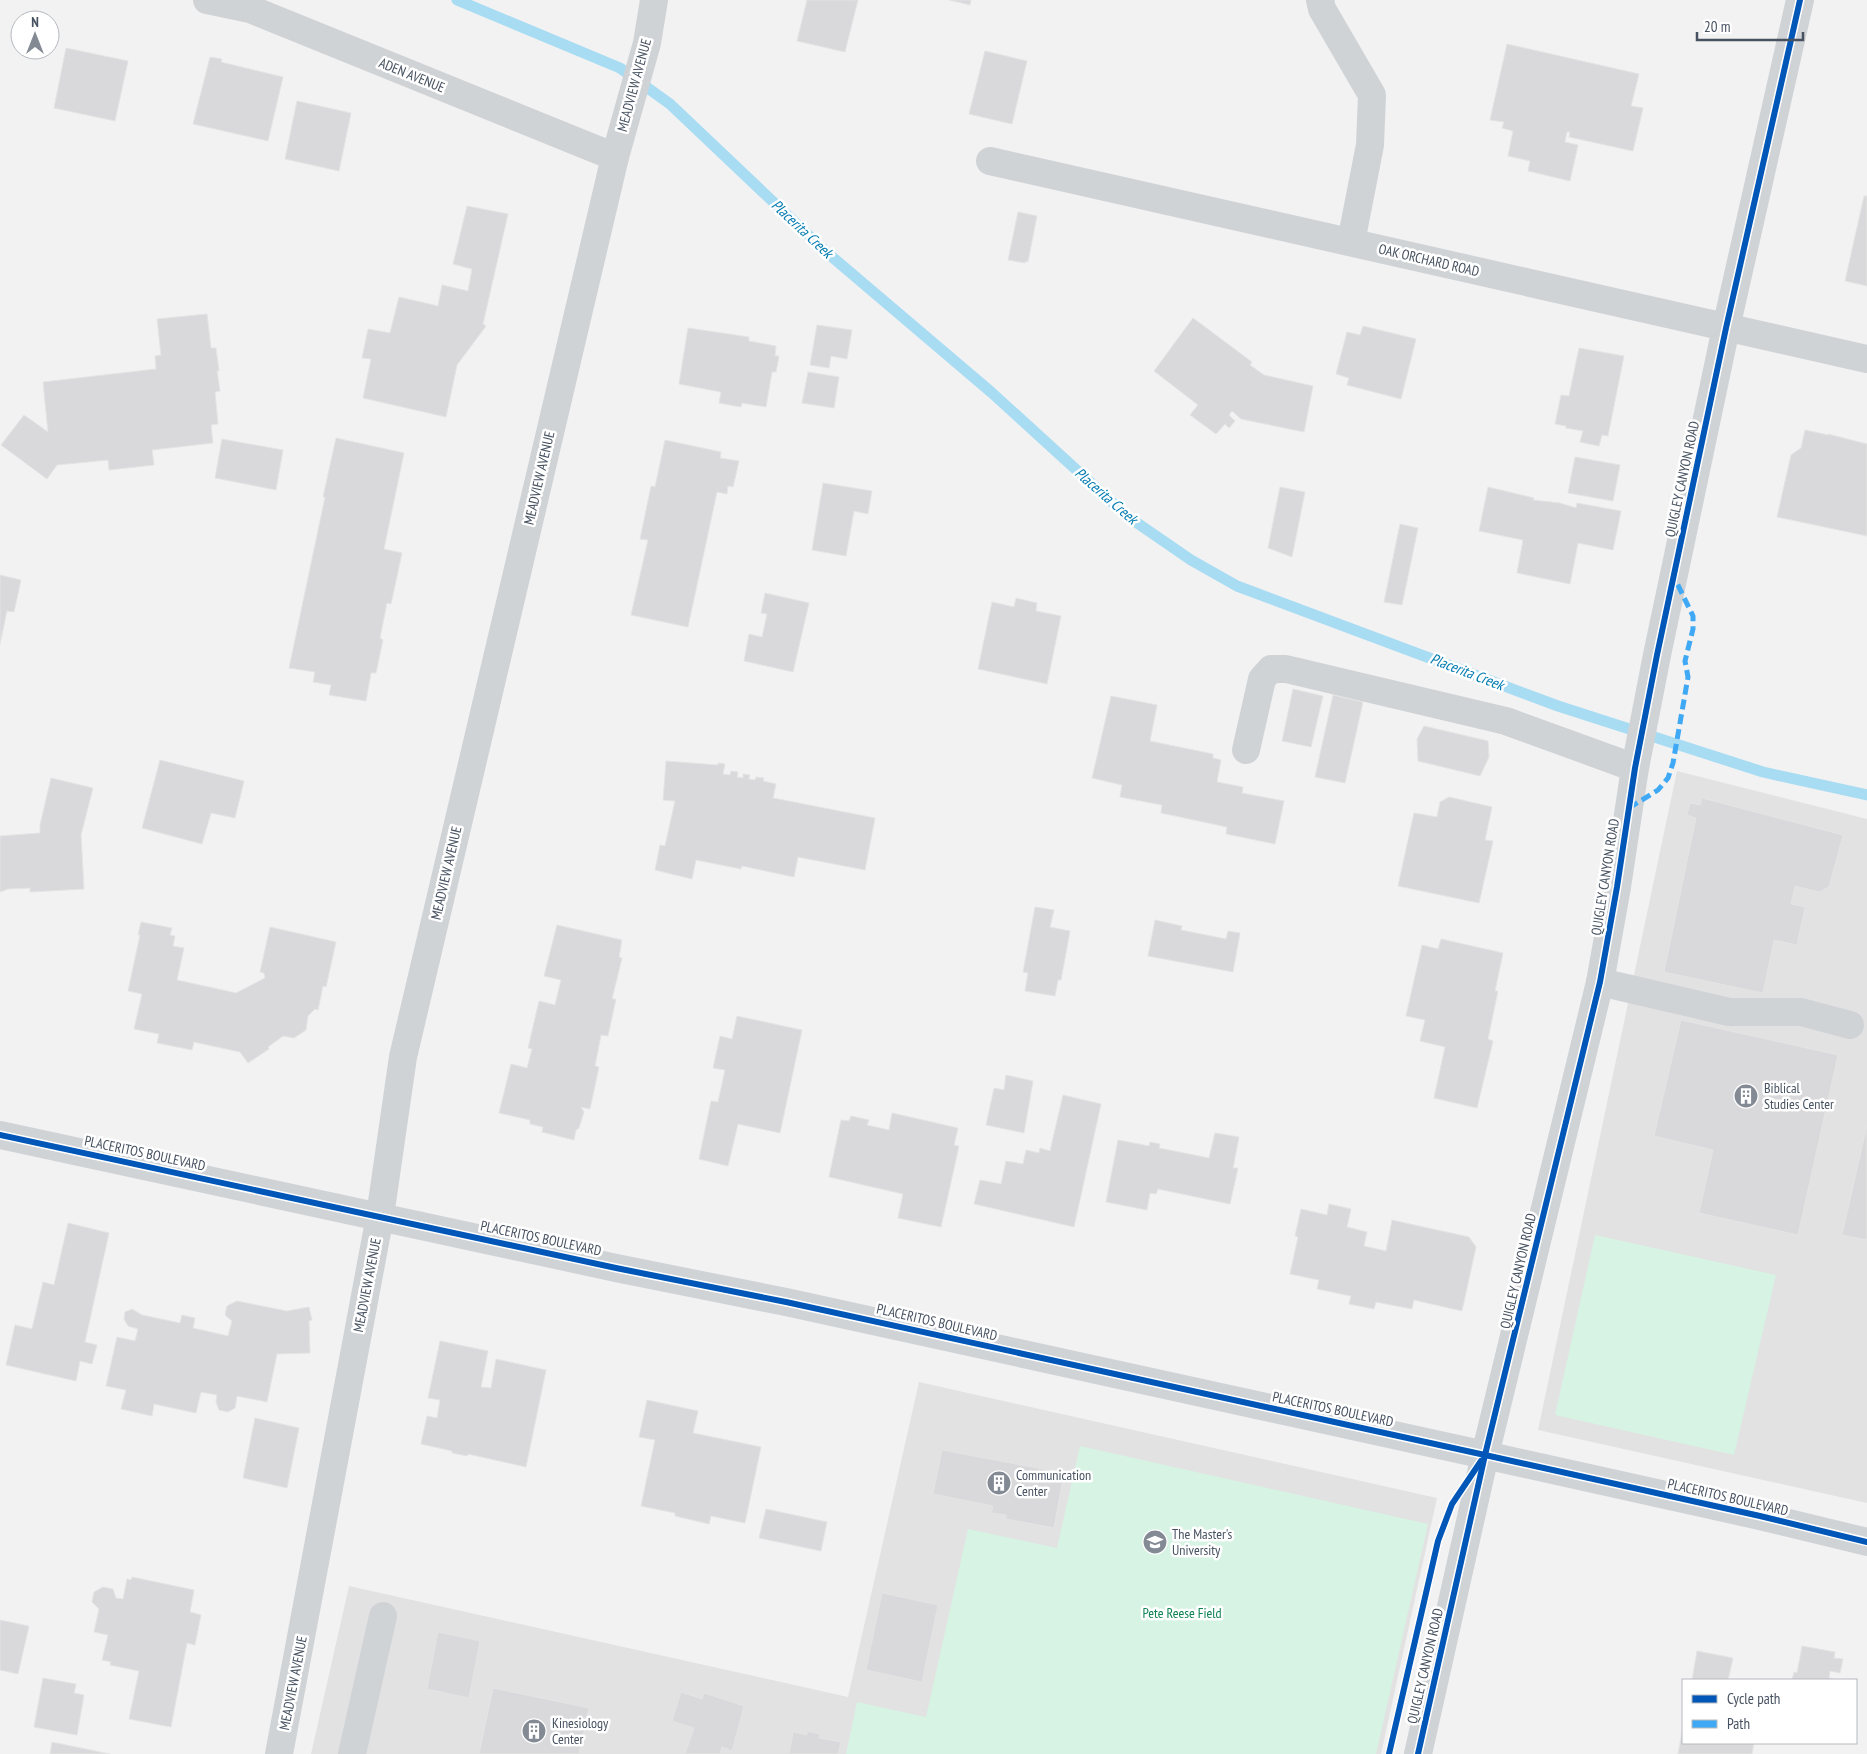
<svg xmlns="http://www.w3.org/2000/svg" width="1867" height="1754" font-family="'PT Sans Narrow',sans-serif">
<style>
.education{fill:#e3e2e3}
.green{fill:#d6f3e3}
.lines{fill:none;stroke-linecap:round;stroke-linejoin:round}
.stream{stroke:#a8dcf3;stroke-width:11}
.building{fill:#d9d9db;stroke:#e4e4e5}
.minor{stroke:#d0d3d6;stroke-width:28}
.quiet{stroke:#3fa9f5;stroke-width:5;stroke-dasharray:10 5;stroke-linecap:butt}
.cycleway-casing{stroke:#fff;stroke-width:9}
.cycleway{stroke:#0057b8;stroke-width:6}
.labels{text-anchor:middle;stroke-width:5;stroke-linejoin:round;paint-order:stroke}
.street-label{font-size:14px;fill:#475261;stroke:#fff}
.poi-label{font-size:14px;fill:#475261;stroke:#fff;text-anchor:start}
.park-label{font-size:14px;fill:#108454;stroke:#fff}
.water-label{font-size:15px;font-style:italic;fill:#037cb1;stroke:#fff}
</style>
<rect width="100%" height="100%" fill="#f3f2f2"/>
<g class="education">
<polygon points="1677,771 1867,819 1867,1503 1538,1430"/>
<polygon points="919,1382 1437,1498 1381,1754 311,1754 349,1586 848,1697"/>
</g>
<g class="green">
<polygon points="1595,1235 1776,1275 1734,1455 1555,1415"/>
<polygon points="1080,1446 1428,1524 1376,1754 846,1754 857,1702 926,1717 968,1529 1057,1548"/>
</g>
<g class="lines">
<polyline class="stream" points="457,0 620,68 670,104 824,250 991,392 1127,516 1191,560 1237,586 1558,706 1763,772 1867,795"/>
</g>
<g class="building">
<polygon points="807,0 858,0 845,52 797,41"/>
<polygon points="949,0 971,0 970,5"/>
<polygon points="1507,44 1639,74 1631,106 1643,108 1633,151 1569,137 1570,132 1567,132 1565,142 1578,145 1570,181 1528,171 1530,161 1508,156 1513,131 1502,128 1504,122 1490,120"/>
<polygon points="66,48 128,61 115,121 54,108"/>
<polygon points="985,51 1027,61 1012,124 969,114"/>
<polygon points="210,57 222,59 221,62 283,77 268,141 193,124"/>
<polygon points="297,101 351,113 339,171 285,159"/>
<polygon points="1864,196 1867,196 1867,286 1845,281"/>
<polygon points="467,206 508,214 483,324 486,326 457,365 446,417 363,398 371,359 362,358 368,329 390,333 399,297 438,306 442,285 468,291 472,269 453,264"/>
<polygon points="1018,212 1037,216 1028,262 1026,261 1025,263 1008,260"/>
<polygon points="207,314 211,348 216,348 219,371 217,371 220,391 215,392 218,424 211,425 213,443 152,450 154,465 109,470 108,460 57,465 47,479 1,445 24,415 48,432 43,382 156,369 155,356 161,355 157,319"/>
<polygon points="1193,318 1252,362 1250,365 1264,375 1313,386 1304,432 1241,419 1232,411 1229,415 1235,421 1229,428 1225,424 1216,434 1190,415 1198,405 1154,371"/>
<polygon points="817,325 852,330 847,359 831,356 829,368 810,365"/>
<polygon points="1363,326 1416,339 1401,399 1347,385 1349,378 1336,374 1347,332 1360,335"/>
<polygon points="688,328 749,337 749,341 776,346 775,356 779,356 776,372 772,372 766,407 742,403 741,407 719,403 721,392 679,384"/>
<polygon points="1579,348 1624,356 1608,436 1602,435 1599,446 1580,442 1583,431 1566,428 1566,426 1555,424 1561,395 1569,396"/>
<polygon points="808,372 839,377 834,408 802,403"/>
<polygon points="1805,430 1828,435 1828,434 1867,444 1867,536 1777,517 1791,455 1801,448"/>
<polygon points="336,438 404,453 384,549 402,553 391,604 387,603 380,638 383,640 376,673 371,673 366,701 329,695 331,685 313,682 315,672 289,668 325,497 323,497"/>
<polygon points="222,439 283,450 276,490 215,478"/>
<polygon points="665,440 721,452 720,458 739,461 733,487 728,486 727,494 717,492 688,627 631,615 648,540 640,539 651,486 655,487"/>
<polygon points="1575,457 1620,465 1613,501 1568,493"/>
<polygon points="823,483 872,491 868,514 854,511 846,556 812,550"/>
<polygon points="1280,487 1305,492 1292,557 1268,548"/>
<polygon points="1488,487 1534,498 1533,500 1560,503 1576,508 1577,503 1621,511 1613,550 1578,543 1570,584 1517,573 1523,540 1479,531"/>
<polygon points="1400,524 1418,528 1402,605 1384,602"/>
<polygon points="0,575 21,580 14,612 7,611 0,644"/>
<polygon points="765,593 809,603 793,672 744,661 749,634 762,637 767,614 761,613"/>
<polygon points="1016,598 1037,603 1036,611 1061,616 1047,684 978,669 992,602 1014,607"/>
<polygon points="1293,689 1323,696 1311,747 1282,741"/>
<polygon points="1333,695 1363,702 1345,783 1315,777"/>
<polygon points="1111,696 1157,705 1150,741 1213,754 1213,758 1221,760 1217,782 1243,787 1242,793 1284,801 1275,844 1226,834 1227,827 1161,813 1162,805 1120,797 1122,785 1092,778"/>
<polygon points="1424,726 1488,741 1489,757 1480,776 1418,761 1417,739"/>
<polygon points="160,760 244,781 235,818 211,813 202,844 142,828"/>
<polygon points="666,761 718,765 718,763 725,764 723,774 730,775 731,771 738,772 737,777 743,778 743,774 750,775 749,779 755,780 756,777 764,778 763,781 776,784 773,798 875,818 865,870 798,857 794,877 742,866 741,869 696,860 692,879 655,870 660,845 665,846 675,801 663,800"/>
<polygon points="51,778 93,788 81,835 84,889 30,892 30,888 8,889 0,892 0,836 40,833 40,825"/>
<polygon points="1449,797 1492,807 1485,840 1493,841 1479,903 1398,886 1414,813 1437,817 1440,802"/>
<polygon points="1702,798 1843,835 1829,887 1819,892 1795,886 1791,904 1805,907 1797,945 1774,940 1763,993 1664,972 1696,818 1687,815 1690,803 1700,805"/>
<polygon points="1035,907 1054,910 1050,927 1070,931 1061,980 1058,980 1055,996 1025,991 1028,973 1023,972"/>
<polygon points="1155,920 1182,926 1181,930 1226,939 1228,931 1240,933 1233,972 1148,956"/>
<polygon points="141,922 172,928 170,935 175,936 173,946 184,948 177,980 236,993 265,978 264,973 260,972 270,927 336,942 326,987 323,986 318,1010 315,1009 308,1016 306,1030 294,1038 283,1036 268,1047 269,1049 248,1063 240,1052 194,1042 192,1050 157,1043 159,1034 134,1029 142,994 128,991 140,935 138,935"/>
<polygon points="557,925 622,940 619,957 622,958 612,999 616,999 608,1036 601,1035 595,1066 599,1067 590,1109 581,1107 584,1112 579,1128 576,1130 574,1140 542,1132 543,1127 530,1124 530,1120 499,1113 511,1064 527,1068 532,1049 528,1048 539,1001 555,1005 561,980 544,976"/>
<polygon points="1441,939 1503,953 1495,991 1498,991 1488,1039 1493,1041 1477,1108 1434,1098 1445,1047 1420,1041 1425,1020 1406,1016 1422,945 1438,949"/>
<polygon points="737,1016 802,1030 780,1133 738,1124 728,1166 699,1159 711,1101 718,1102 725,1070 713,1068 720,1036 732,1039"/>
<polygon points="1681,1020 1838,1055 1798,1235 1699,1213 1713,1150 1654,1136"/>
<polygon points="1006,1075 1033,1081 1024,1133 986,1125 994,1088 1004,1090"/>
<polygon points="1063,1095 1101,1104 1074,1227 974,1204 980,1180 1001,1184 1006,1161 1023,1164 1026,1150 1039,1153 1040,1148 1050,1151"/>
<polygon points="892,1113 958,1128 954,1145 959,1146 941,1227 898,1218 903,1194 829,1177 841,1120 849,1121 851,1116 869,1120 867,1125 889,1130"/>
<polygon points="1867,1125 1867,1240 1842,1235"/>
<polygon points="1215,1133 1239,1137 1233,1168 1238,1168 1230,1204 1158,1189 1156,1194 1150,1193 1147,1210 1106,1202 1118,1140 1149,1146 1150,1142 1160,1144 1159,1148 1209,1158"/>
<polygon points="1329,1204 1351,1209 1347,1227 1367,1232 1364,1246 1386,1251 1392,1220 1469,1237 1476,1247 1462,1311 1414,1300 1412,1309 1376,1302 1374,1309 1349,1304 1351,1296 1317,1289 1319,1280 1290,1274 1298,1237 1295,1236 1301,1209 1327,1215"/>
<polygon points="68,1223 109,1233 85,1342 97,1345 92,1364 80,1361 76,1381 6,1365 15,1325 32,1329 43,1282 54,1285"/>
<polygon points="237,1301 287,1311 309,1307 312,1320 309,1321 310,1353 277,1354 267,1402 237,1396 235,1408 228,1412 219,1410 216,1402 217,1395 201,1392 196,1413 154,1404 152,1416 121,1409 126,1390 106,1386 117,1337 135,1341 138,1329 128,1326 124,1319 125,1312 132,1309 142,1315 180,1323 182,1315 195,1318 193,1328 228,1336 232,1321 225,1315 227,1306"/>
<polygon points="440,1341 488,1351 481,1387 491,1388 496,1359 546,1370 526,1467 468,1454 467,1456 452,1453 452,1451 421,1444 427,1416 437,1418 440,1400 428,1398"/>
<polygon points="647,1400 698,1411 693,1433 761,1447 745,1523 711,1516 709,1524 675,1516 675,1513 641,1506 655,1440 639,1437"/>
<polygon points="255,1418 299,1428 287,1488 243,1478"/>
<polygon points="942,1450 1064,1473 1054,1528 1006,1519 1006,1515 991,1513 993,1506 933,1494"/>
<polygon points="766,1509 827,1522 821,1551 759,1538"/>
<polygon points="132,1577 194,1590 190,1612 201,1615 195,1645 187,1643 171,1727 129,1719 139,1671 110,1665 111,1662 102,1660 108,1635 94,1632 99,1609 92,1602 94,1592 103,1587 113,1589 116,1598 123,1599 127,1579 131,1580"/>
<polygon points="882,1593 938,1605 922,1682 866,1670"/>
<polygon points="0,1620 29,1626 18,1674 0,1670"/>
<polygon points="438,1632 480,1641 469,1698 427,1689"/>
<polygon points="1802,1646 1835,1652 1834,1658 1843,1659 1840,1673 1830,1671 1829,1678 1833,1679 1833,1680 1792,1680 1794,1672 1797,1673"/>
<polygon points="1697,1651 1733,1658 1728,1680 1692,1680"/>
<polygon points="43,1678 76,1684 74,1693 84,1695 77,1735 34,1727"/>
<polygon points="493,1688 589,1708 579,1754 479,1754"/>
<polygon points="681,1692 702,1699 704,1693 744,1706 732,1751 722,1747 720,1754 685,1754 694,1728 672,1721"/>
<polygon points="1683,1726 1683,1743 1754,1743 1752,1754 1678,1754"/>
<polygon points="807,1731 820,1734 819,1738 841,1742 838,1754 789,1754 793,1732 807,1735"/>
<polygon points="52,1742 110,1754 50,1754"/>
</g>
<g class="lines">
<g class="minor">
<polyline points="207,0 250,9 615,157"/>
<polyline points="1320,0 1322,9 1372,95 1370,145 1351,242"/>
<polyline points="990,161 1867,359"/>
<polyline points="1246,750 1262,679 1271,669 1286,669 1506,721 1635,768"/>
<polyline points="1600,982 1729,1012 1801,1012 1850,1025"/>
<polyline points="0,1135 616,1268 786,1302 1485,1455 1760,1516 1867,1542"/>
<polyline points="279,1754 380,1216 403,1057 615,157 647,43 654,0"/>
<polyline points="352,1754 383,1616"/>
<polyline points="1418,1754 1485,1455 1600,982 1617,887 1635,768 1657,655 1726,328 1800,0"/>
</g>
<polyline class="quiet" points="1629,808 1658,790 1668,778 1673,763 1688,677 1685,661 1693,629 1693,616 1674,577"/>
<defs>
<g id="cycleway">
<polyline points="0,1135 616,1268 786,1302 1485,1455 1760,1516 1867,1542"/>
<polyline points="1389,1754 1438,1541 1452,1504 1481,1461"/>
<polyline points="1418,1754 1485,1455 1600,982 1617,887 1635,768 1657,655 1726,328 1800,0"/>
</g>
</defs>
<use href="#cycleway" class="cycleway-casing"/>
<use href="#cycleway" class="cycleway"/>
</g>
<defs>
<symbol id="building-disc" viewBox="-11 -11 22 22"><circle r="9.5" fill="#838a94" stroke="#fff"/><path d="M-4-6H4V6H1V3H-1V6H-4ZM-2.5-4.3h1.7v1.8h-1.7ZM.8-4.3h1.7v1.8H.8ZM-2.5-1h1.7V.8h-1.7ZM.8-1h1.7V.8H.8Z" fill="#fff"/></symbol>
<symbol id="university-disc" viewBox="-11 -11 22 22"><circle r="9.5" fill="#838a94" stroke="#fff"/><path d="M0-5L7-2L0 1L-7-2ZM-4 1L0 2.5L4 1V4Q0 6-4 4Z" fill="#fff"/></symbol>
</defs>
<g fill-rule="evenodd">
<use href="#building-disc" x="1732" y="1082" width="28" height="28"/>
<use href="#building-disc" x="985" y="1469" width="28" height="28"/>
<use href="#university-disc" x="1141" y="1528" width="28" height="28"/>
<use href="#building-disc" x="520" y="1717" width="28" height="28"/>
</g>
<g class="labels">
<g class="street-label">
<text transform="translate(412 75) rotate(22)" y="5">ADEN AVENUE</text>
<text transform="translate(634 85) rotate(-75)" y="5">MEADVIEW AVENUE</text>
<text transform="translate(1429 260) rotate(13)" y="5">OAK ORCHARD ROAD</text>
<text transform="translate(539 478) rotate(-77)" y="5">MEADVIEW AVENUE</text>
<text transform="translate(1682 479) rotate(-78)" y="5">QUIGLEY CANYON ROAD</text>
<text transform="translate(446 873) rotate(-77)" y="5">MEADVIEW AVENUE</text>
<text transform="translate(1605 877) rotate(-81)" y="5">QUIGLEY CANYON ROAD</text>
<text transform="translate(145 1153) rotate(12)" y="5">PLACERITOS BOULEVARD</text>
<text transform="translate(541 1238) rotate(12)" y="5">PLACERITOS BOULEVARD</text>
<text transform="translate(1518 1271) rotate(-77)" y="5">QUIGLEY CANYON ROAD</text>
<text transform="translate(367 1285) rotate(-79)" y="5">MEADVIEW AVENUE</text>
<text transform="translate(937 1322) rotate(13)" y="5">PLACERITOS BOULEVARD</text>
<text transform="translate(1333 1409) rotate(12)" y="5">PLACERITOS BOULEVARD</text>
<text transform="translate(1728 1497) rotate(13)" y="5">PLACERITOS BOULEVARD</text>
<text transform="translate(1425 1666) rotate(-77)" y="5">QUIGLEY CANYON ROAD</text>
<text transform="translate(293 1683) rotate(-79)" y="5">MEADVIEW AVENUE</text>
</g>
<g class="poi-label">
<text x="1764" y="1093">Biblical<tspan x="1764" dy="16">Studies Center</tspan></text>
<text x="1016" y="1480">Communication<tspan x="1016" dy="16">Center</tspan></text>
<text x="1172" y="1539">The Master's<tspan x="1172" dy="16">University</tspan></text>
<text x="552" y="1728">Kinesiology<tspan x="552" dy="16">Center</tspan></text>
</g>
<g class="park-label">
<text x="1182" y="1618">Pete Reese Field</text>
</g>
<g class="water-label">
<text transform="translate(802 229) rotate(43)" y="5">Placerita Creek</text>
<text transform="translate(1106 496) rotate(41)" y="5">Placerita Creek</text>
<text transform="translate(1467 672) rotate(21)" y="5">Placerita Creek</text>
</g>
</g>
<rect x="1682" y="1679" width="175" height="65" fill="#ffffff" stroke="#b5bac0"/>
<rect x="1692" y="1695" width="25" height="8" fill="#0057b8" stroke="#b5bac0"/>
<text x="1727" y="1704" font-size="15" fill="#475261">Cycle path</text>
<rect x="1692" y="1720" width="25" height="8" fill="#3fa9f5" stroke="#b5bac0"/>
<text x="1727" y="1729" font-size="15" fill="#475261">Path</text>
<g transform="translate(35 35)"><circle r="24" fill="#ffffff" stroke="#b5bac0"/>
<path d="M0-4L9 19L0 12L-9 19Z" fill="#838a94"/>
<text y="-8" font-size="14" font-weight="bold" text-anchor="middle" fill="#475261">N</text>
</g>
<path d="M1697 32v8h106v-8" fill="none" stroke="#475261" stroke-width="2.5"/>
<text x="1704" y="32" font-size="15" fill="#475261" stroke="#ffffff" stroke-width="4" paint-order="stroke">20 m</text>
</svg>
